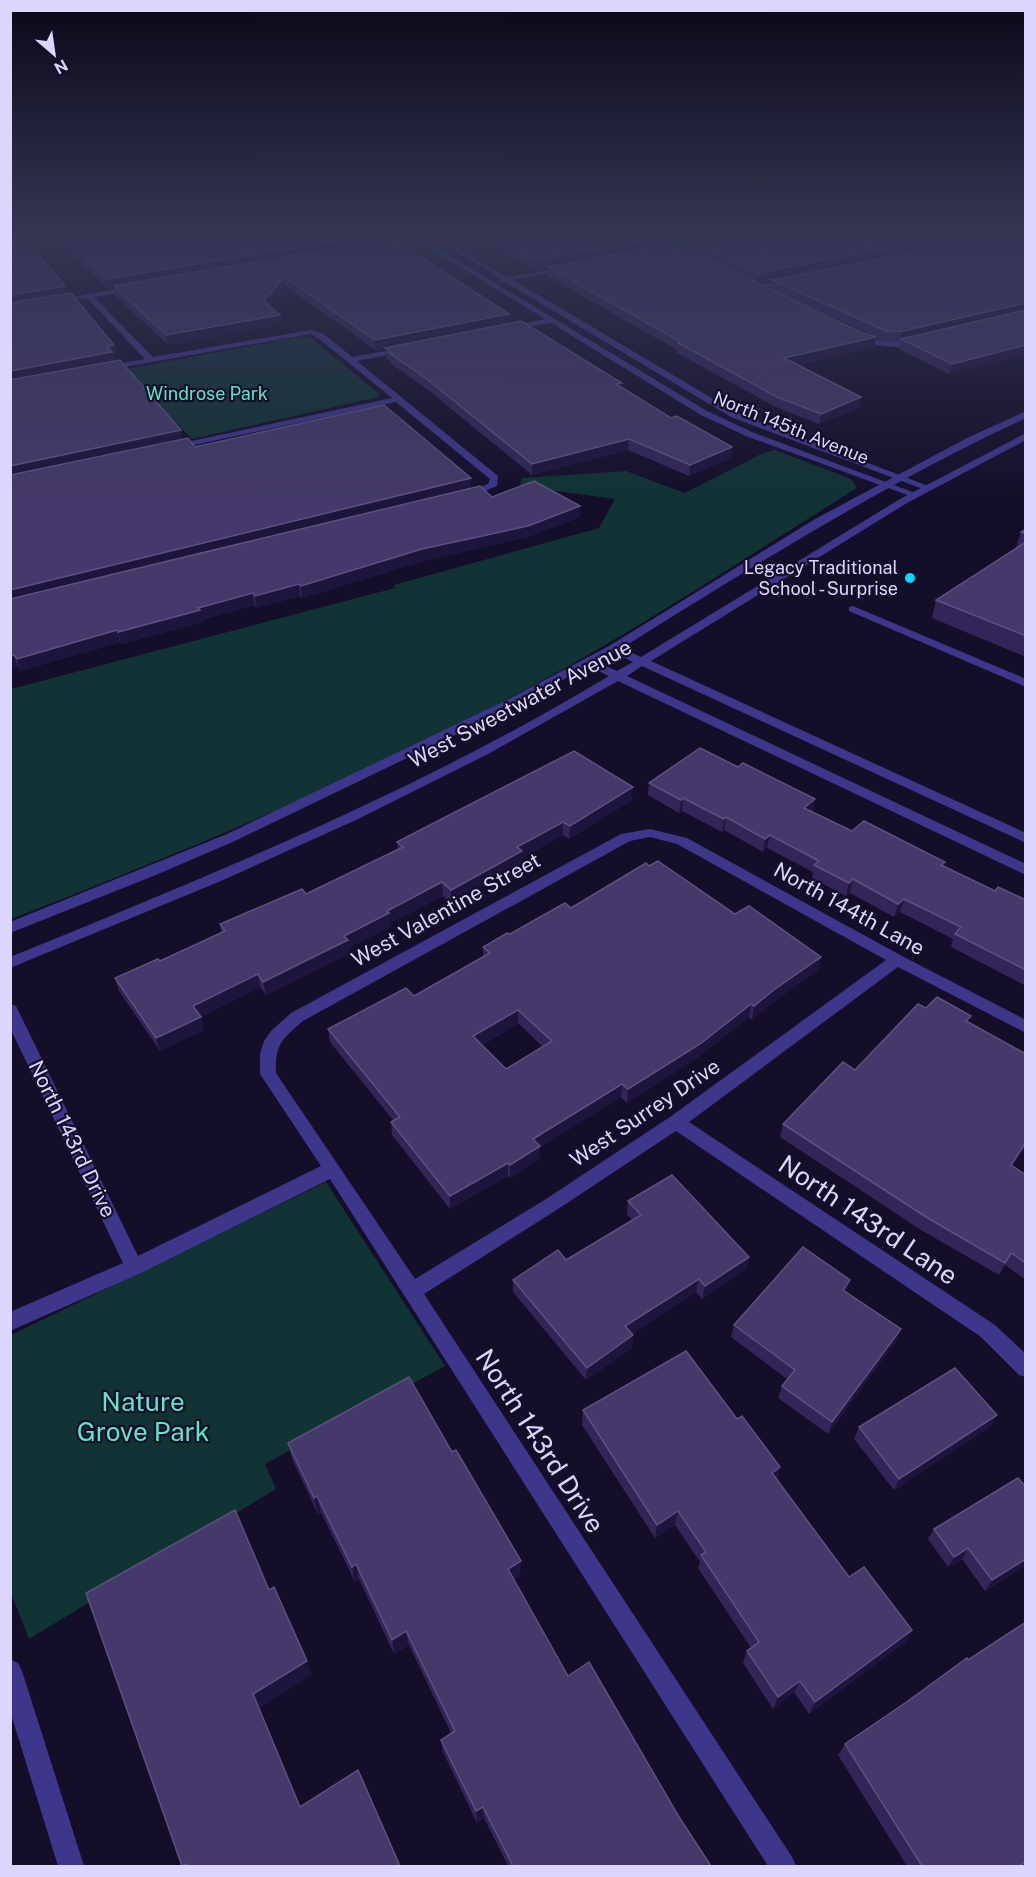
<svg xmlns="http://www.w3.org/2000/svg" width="1036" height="1877" font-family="'Public Sans',sans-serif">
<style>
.green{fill:#133}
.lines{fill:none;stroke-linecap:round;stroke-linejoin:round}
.service{fill:#3d368b;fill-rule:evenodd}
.minor{fill:#3d368b;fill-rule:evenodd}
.tertiary{fill:#3d368b;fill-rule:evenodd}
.wall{fill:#322658;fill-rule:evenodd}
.shaded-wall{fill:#1e153d}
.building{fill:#44396a;stroke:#5c5281;stroke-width:1.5;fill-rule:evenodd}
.poi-dot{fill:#02d9ff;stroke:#140e29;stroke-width:2}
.labels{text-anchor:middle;stroke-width:4.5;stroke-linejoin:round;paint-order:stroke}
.far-park-label{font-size:18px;fill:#58e8cb;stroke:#140e29}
.far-street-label{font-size:18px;fill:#dcd6ff;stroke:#140e29}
.far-poi-label{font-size:18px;fill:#dcd6ff;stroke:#140e29;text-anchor:end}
.street-label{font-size:21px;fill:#dcd6ff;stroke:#140e29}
.near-street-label{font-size:26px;fill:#dcd6ff;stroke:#140e29}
.near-park-label{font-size:26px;fill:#58e8cb;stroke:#140e29}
</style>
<rect width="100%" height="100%" fill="#140e29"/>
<g class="green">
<polygon points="664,237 765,237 692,250"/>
<polygon points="304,336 310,337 378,393 378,397 192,439 126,369"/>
<path d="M775,450L851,479L857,488C754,552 653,620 547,678C375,773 193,848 11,919V689L395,588L394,585L599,528L615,499L520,486L522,478L626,471L685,493L763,453Z"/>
<polygon points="326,1182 445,1366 265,1464 276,1489 29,1639 11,1593 11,1335"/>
</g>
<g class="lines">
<polygon class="service" points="853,606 1026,679 1026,687 849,611 849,607"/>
<g class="minor">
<polygon points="412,237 419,237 707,411 752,432 918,494 910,496 746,436 701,415 551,323 504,331 504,327 545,319"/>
<polygon points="432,237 439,237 507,277 568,267 566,270 513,280 737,413 931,487 923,489 731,417 505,282 499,282 500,278"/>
<polygon points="650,237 657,237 696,256 691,257"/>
<polygon points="846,237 854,237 904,258 899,259"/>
<polygon points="792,278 795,282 757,289 753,287"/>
<polygon points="134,286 137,290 94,297 153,357 311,330 324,334 352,357 407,347 407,351 357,361 498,476 497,486 468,498 462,498 462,494 488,484 490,479 396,402 170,450 168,448 173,445 392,398 318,338 310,334 102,371 102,367 145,359 87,298 57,303 53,301"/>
<path d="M858,334C874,339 887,343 903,341C911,341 917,338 923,341C904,352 875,346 855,338V334Z"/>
<path d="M650,829L687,838L902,956L1026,1020V1033L898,967L689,1122L995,1325L1026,1354V1377L1019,1375L981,1337L676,1131L558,1209L424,1294L792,1857L796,1866H768L330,1179L141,1273L10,1331V1312L123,1263L10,1028V1004L16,1006L18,1010L138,1256L321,1166L260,1074V1053L264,1041L271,1031L291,1013L621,834ZM650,837L677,844L886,960L670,1117L546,1199L415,1279L276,1073C275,1044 282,1039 303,1021L630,841Z"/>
<polygon points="10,1659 18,1663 22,1671 84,1866 58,1866 10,1711"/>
</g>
<path class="tertiary" d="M1026,411V418C885,483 754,566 622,648L641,657L900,499L1026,433V440L907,503L651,661L1026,833V843L642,666L627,676L1026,864V875L618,681L488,754L356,820L221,881L10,968V957C214,874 420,790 609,676L588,666L517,705L237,840L156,875L10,933V922L227,834L509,699L609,646L815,519L967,438ZM613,652L633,662L617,671L597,662Z"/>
</g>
<g class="wall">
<polygon points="10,237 29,237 26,239 67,294 114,345 116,355 113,356 114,362 182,439 195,447 471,478 471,488 492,497 580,506 580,517 528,537 423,561 302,598 300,596 256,608 254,605 202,620 203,622 121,644 120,642 20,671 18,667 10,669"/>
<polygon points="53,237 384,237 384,241 509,314 509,324 622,388 671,418 732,447 731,458 689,476 628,450 532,475 427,389 390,363 390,361 386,358 385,348 376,350 285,286 269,305 280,315 281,324 168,345 116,296 114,287 108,288"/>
<path d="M478,237H648L653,239L652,248L862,333L875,337L771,289L772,280L757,283L694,252L695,243L730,237H1026V355L949,374L899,349L901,341H884L876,337L874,347L797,365L861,397L859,408L819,424L776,407L677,353V350L548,276V267L536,269ZM886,247L902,254L887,257L888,248Z"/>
<polygon points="1026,529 1026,657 932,618 936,600 1016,548 1021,532"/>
<polygon points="649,783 813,812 852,831 945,862 944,866 995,891 1026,900 1026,986 951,947 953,939 900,912 894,917 850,893 846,896 812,878 813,872 767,848 763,852 724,830 722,832 682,811 679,813 648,795"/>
<polygon points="632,800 569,839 563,835 522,858 522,864 451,903 443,896 390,923 391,927 349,947 350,953 266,995 260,987 201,1017 204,1030 160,1051 119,991 115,978 160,961 221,933 220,924 306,894 398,849 397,842"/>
<path d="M571,908L735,914L821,957L818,970L773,1002L752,1020L749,1017L698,1057L627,1103L621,1097L540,1147L539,1159L510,1178L508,1176L450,1209L392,1135L391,1122L393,1120L330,1042L328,1029L414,996L483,957V947ZM518,1023L543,1047L506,1069L482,1045Z"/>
<polygon points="926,1008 969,1022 1026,1054 1026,1152 1023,1150 1012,1167 1026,1175 1026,1280 1005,1265 999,1275 921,1230 780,1137 783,1124 855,1070"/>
<polygon points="628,1201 749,1257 746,1269 702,1299 696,1292 632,1334 633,1335 632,1348 586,1380 513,1292 513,1280 566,1260 632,1220 627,1214"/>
<polygon points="850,1280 846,1293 896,1341 828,1434 778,1398 782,1386 787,1379 731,1337 734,1325"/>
<polygon points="583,1410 737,1419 780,1467 777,1479 849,1577 912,1630 905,1642 809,1714 794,1692 773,1709 743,1663 747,1651 751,1648 698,1568 700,1562 675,1525 655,1538 582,1425"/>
<polygon points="997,1415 990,1427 894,1490 854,1439 859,1427"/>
<polygon points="288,1443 520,1576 514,1580 568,1676 679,1817 711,1866 508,1866 484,1818 477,1823 443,1752 441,1740 451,1733 409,1645 394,1654 359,1579 355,1582 321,1512 318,1514 292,1459"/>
<polygon points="1026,1487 1026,1565 985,1591 962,1559 948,1567 928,1539 934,1529"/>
<polygon points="1026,1622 1026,1863 1020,1866 907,1866 838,1755 845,1744"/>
</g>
<g class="shaded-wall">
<polygon points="361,237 384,237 384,242 108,288 106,279"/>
<polygon points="947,237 992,237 902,254 904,245"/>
<polygon points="653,239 652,248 536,269 536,260"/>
<polygon points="888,248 887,257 757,283 758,273"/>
<polygon points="284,277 285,286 265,310 264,301"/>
<polygon points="65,286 67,295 10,305 10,295"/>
<polygon points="1026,303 1026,312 901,339 903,331"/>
<polygon points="509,314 509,324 376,350 375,340"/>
<polygon points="280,315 281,324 168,345 166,335"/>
<polygon points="876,337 874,347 782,368 784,358"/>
<polygon points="114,345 116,355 113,356 115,362 10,382 10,371"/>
<polygon points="1026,345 1026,355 949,374 952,364"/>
<polygon points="861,397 859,408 819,424 821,414"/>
<polygon points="181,430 182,441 10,478 10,466"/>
<polygon points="629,439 628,450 532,475 532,464"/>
<polygon points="732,447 731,458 689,476 690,465"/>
<polygon points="471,478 471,489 10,603 10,590"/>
<polygon points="580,506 580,517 528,537 423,561 302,598 301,586 422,549"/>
<polygon points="299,584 300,596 256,608 255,596"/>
<polygon points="253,593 254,605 202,620 203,622 121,644 118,632 198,608"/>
<polygon points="117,630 120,642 20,671 17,659"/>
<polygon points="14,655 18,667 10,669 10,656"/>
<polygon points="633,787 632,800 569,839 570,826"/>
<polygon points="683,798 682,811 679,813 681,800"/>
<polygon points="815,799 813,812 804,808"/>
<polygon points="726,817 724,830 722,832 724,819"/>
<polygon points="563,822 563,835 522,858 522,864 451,903 451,890 517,847"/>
<polygon points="770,835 767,848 763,852 765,839"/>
<polygon points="853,879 850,893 846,896 849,883"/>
<polygon points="442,882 443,896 390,923 391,927 349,947 350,953 266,995 263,982 387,911"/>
<polygon points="904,899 900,912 894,917 898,904"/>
<polygon points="821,957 818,970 773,1002 752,1020 754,1006 775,989"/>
<polygon points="258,974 260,987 201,1017 204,1030 160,1051 156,1038 193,1006"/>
<polygon points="751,1004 749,1017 698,1057 627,1103 628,1089"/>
<polygon points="518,1010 518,1023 474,1049 473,1036"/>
<polygon points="622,1084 621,1097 540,1147 539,1159 510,1178 510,1165 533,1139"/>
<polygon points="1026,1142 1023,1150 1005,1178 1011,1165"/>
<polygon points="508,1163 508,1176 450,1209 450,1196"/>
<polygon points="749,1257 746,1269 702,1299 705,1286"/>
<polygon points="699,1279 696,1292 624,1339 625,1326"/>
<polygon points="850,1280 846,1293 843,1290"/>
<polygon points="901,1329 896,1341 828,1434 832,1422"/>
<polygon points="633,1335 632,1348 586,1380 587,1368"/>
<polygon points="997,1415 990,1427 894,1490 899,1479"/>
<polygon points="780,1467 776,1482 772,1473"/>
<polygon points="317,1496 321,1512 318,1514 314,1498"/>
<polygon points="678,1511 675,1525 655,1538 657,1525"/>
<polygon points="968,1548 962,1559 948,1567 954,1557"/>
<polygon points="1026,1559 1026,1565 985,1591 992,1580"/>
<polygon points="521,1561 520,1576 508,1584 508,1569"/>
<polygon points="356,1564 359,1579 355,1582 352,1567"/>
<polygon points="912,1630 905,1642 809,1714 815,1702"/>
<polygon points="406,1631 409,1645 394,1654 392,1640"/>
<polygon points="307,1661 312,1675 259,1708 253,1694"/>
<polygon points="800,1681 794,1692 773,1709 778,1697"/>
<polygon points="483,1807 484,1818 477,1823 476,1811"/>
</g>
<g class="building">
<polygon points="10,237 24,237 65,286 10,295"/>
<polygon points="61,237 361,237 106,279"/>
<polygon points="494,237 648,237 653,239 536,260"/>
<polygon points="730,237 861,237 888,248 758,273 695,243"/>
<polygon points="883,237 947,237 904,245"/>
<polygon points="991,237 1026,237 1026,303 903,331 886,331 772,280"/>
<polygon points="393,239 509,314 375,340 284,277 264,301 280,315 166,335 114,286"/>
<polygon points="666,245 672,248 681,246 862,333 876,337 784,358 861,397 821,414 777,397 678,343 681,342 548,267"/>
<polygon points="71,293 114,345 107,346 112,352 10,371 10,303"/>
<polygon points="1026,310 1026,345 952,364 901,339"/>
<polygon points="521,321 622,383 616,384 671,418 677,416 732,447 690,465 629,439 532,464 427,379 389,353 392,353 385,348"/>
<polygon points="120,360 181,430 10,466 10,380"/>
<polygon points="384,405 471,478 10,590 10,475 188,438 195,447"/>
<polygon points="534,481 580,506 528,526 422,549 301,586 299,584 255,596 253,593 198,608 200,610 118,632 117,630 17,659 14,655 10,656 10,599 480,486 492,497"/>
<polygon points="1026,529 1026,534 1021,532"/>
<polygon points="1026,542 1026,636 936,600"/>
<polygon points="700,748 738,767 743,763 815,799 804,808 852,831 864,821 945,862 941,865 995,891 998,887 1026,900 1026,970 955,934 961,927 904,899 898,904 853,879 849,883 814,865 819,861 770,835 765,839 726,817 724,819 683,798 681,800 649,783"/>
<polygon points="574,751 633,787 570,826 563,822 517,847 522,851 451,890 442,882 387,911 389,913 344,936 348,940 263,982 258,974 193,1006 201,1017 156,1038 115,978 158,959 160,961 225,931 220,924 302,889 306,894 403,847 397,842"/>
<path d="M658,861L735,914L749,906L821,957L775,989L754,1006L751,1004L700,1044L628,1089L622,1084L533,1139L540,1146L510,1165L508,1163L450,1196L391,1122L400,1117L328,1029L406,988L414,996L490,953L483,947L507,933L510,934L565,903L571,908L646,863L649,866ZM518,1010L552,1041L506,1069L473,1036Z"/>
<polygon points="937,997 971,1016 966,1021 1026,1054 1026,1142 1011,1165 1026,1175 1026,1263 1011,1253 1005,1263 926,1217 783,1124 843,1062 855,1070 918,1004 926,1008"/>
<polygon points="672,1175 749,1257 705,1286 699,1279 625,1326 633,1335 587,1368 513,1280 558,1250 566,1260 641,1215 628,1201"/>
<polygon points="803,1247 850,1280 843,1290 901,1329 832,1422 782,1386 795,1370 734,1325"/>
<polygon points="686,1351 737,1419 742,1416 780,1467 772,1473 849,1577 864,1567 912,1630 815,1702 800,1681 778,1697 747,1651 759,1642 701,1555 706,1552 678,1511 657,1525 583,1410"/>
<polygon points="955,1368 997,1415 899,1479 859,1427"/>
<polygon points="409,1377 452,1452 456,1450 521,1561 508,1569 568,1676 589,1662 679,1817 711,1866 513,1866 483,1807 476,1811 441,1740 455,1731 406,1631 392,1640 356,1564 352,1567 317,1496 314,1498 288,1443"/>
<polygon points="1018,1478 1026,1487 1026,1559 992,1580 968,1548 954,1557 934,1529"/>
<polygon points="235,1510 269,1590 274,1587 307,1661 253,1694 300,1807 358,1770 400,1866 188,1866 187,1864 182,1866 86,1593"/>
<polygon points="1026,1622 1026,1862 1019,1866 922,1866 845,1744 908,1701 967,1658 968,1660"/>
</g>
<linearGradient id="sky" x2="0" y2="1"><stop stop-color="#0b0817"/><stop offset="0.47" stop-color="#343654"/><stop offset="1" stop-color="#343654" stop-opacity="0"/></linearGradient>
<rect width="1036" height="499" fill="url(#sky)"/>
<circle class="poi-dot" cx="910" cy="578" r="6"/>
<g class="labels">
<g class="far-park-label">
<text x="207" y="400">Windrose Park</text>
</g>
<g class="far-street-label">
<text transform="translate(791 428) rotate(22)" y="6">North 145th Avenue</text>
</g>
<g class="far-poi-label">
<text x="898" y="574">Legacy Traditional<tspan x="898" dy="21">School - Surprise</tspan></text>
</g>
<g class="street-label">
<text transform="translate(520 704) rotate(-28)" y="7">West Sweetwater Avenue</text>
<text transform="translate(849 909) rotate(29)" y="7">North 144th Lane</text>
<text transform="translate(446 910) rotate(-29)" y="7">West Valentine Street</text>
<text transform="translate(645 1113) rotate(-34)" y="7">West Surrey Drive</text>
<text transform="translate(72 1139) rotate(64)" y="7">North 143rd Drive</text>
</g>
<g class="near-street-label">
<text transform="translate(868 1220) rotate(34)" y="9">North 143rd Lane</text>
<text transform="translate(540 1441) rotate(57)" y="9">North 143rd Drive</text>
</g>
<g class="near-park-label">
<text x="143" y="1411">Nature<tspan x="143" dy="30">Grove Park</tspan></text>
</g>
</g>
<rect width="1036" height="1877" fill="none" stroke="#dcd6ff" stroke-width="24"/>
<g transform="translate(54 54) rotate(151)" stroke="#140e29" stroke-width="4.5" paint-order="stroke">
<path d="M0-4.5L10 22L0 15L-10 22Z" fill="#dcd6ff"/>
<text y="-9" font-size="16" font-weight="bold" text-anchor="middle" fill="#dcd6ff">N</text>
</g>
</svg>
